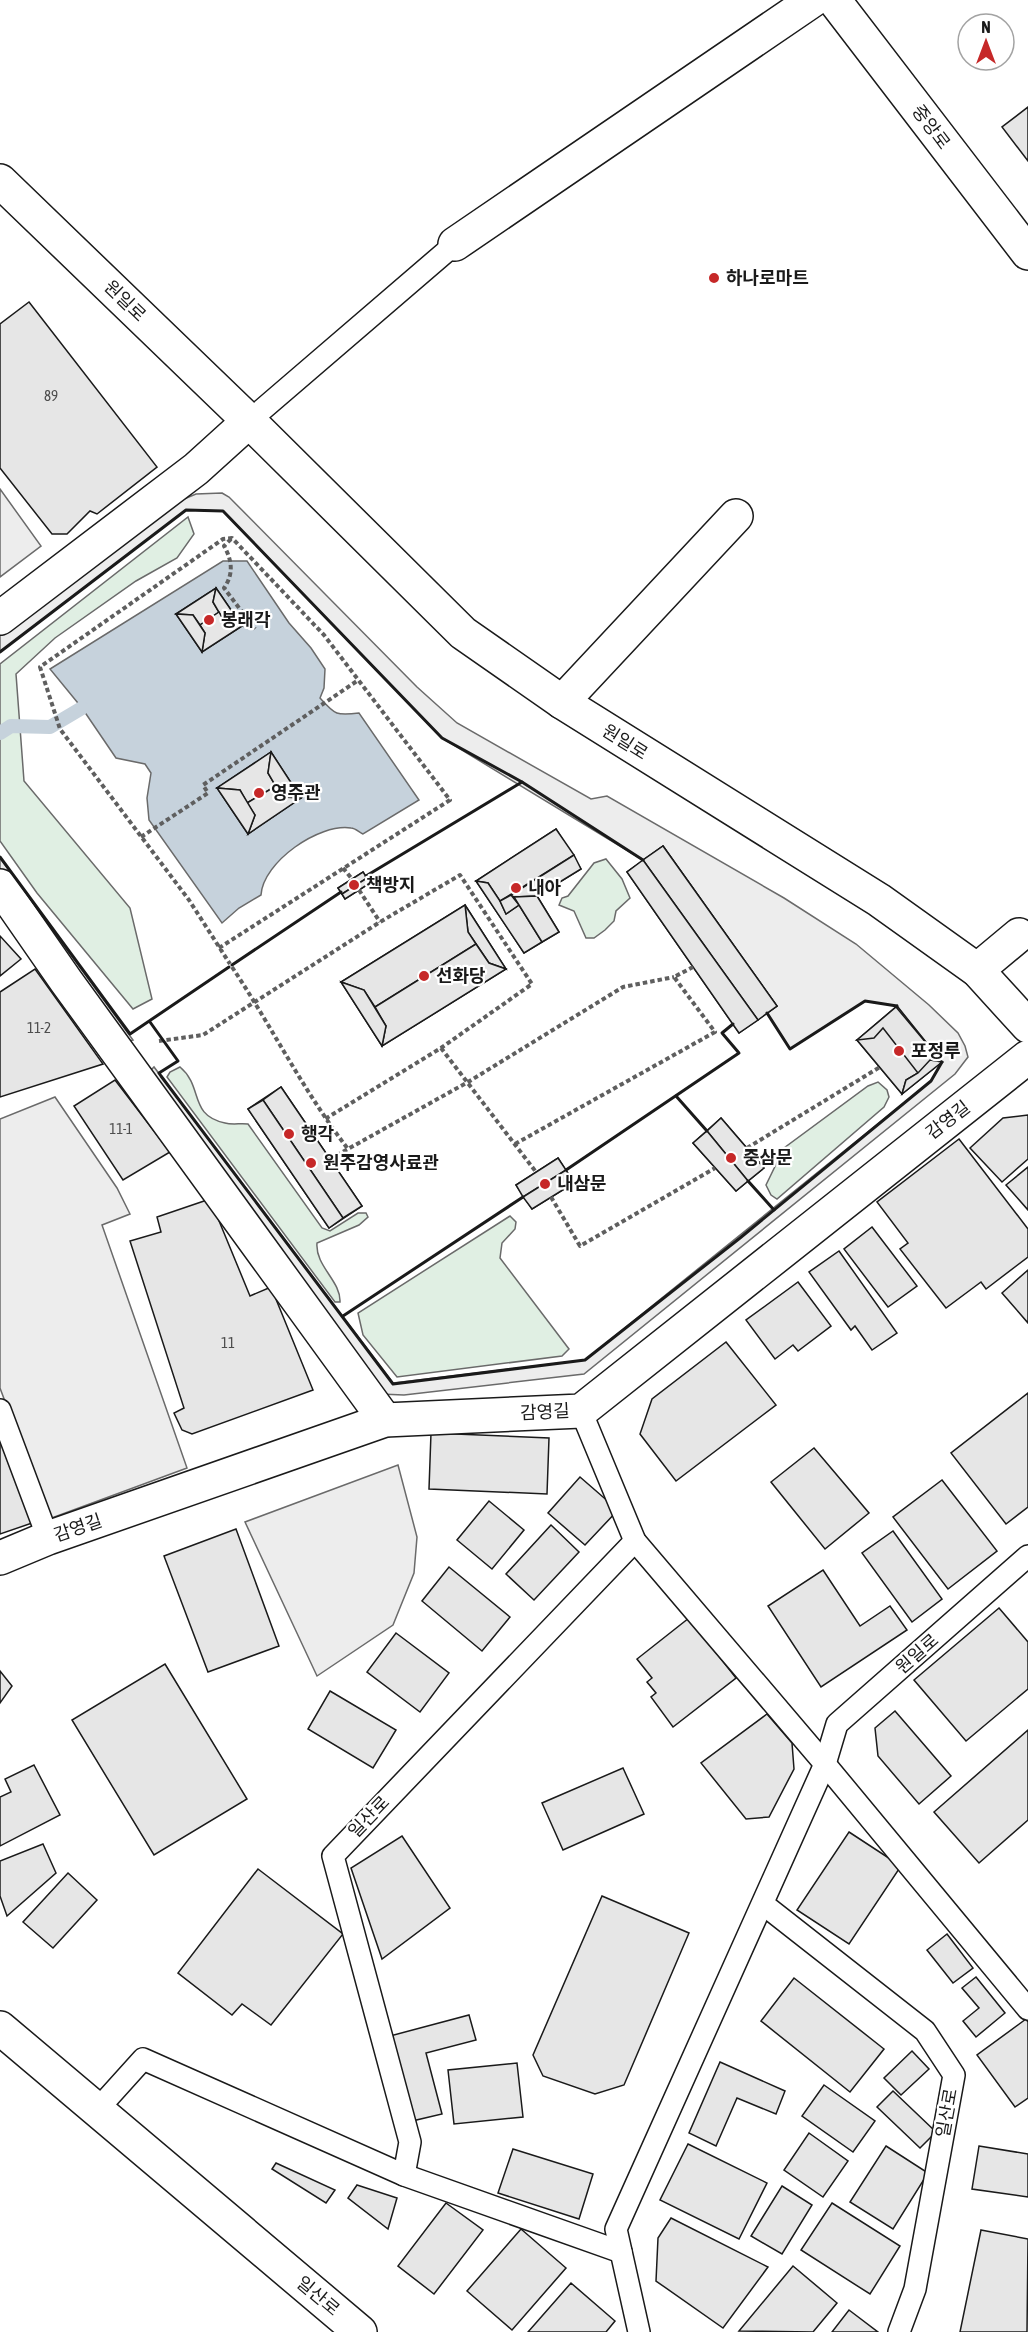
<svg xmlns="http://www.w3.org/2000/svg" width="1028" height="2332" font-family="'Asap Condensed','Noto Sans KR',sans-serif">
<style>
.green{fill:#e0efe3;stroke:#6a6a6a;stroke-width:1.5}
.parking{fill:#ededed;stroke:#6a6a6a;stroke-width:1.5}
.water{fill:#c6d2dc;stroke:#6a6a6a;stroke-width:1.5}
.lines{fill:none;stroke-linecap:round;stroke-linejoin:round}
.stream{stroke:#c6d2dc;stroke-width:14}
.building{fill:#e6e6e6;stroke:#1a1a1a;stroke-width:1.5}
.lane-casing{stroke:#1a1a1a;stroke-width:24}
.street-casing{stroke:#1a1a1a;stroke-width:36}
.secondary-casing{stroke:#1a1a1a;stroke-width:36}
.path{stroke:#5f5f5f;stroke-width:4;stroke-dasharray:4.5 3;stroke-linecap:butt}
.lane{stroke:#fff;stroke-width:21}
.street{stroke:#fff;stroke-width:33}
.secondary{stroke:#fff;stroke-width:33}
.wall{stroke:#1a1a1a;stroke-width:3}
.poi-dot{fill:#c62828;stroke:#fff;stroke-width:2}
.labels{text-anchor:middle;stroke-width:4.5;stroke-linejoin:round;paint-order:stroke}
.number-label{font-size:15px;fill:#4d4d4d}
.street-label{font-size:18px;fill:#1a1a1a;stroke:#fff}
.poi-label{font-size:18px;font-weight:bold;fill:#1a1a1a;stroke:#fff;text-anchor:start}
</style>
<rect width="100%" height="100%" fill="#fff"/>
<g class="green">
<polygon points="188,517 194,534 177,558 136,581 55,638 16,674 24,781 130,908 152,999 133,1009 37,893 0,841 0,664"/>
<polygon points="606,859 622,879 630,898 616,911 614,921 605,930 594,938 586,938 574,911 559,905 562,898 568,896 594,863"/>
<path d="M180,1067C204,1087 188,1115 225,1123C232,1125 241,1123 248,1124L322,1228L330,1231L358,1213H366L368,1217L359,1225L317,1243C315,1266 341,1281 340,1302H335L167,1077L170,1072Z"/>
<polygon points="878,1082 887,1090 889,1097 884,1107 777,1199 771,1195 766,1185 784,1148 868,1086"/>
<polygon points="510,1216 516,1222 515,1229 502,1243 500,1258 569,1349 562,1356 397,1377 363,1335 358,1313"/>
</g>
<g class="parking">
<polygon points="0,489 41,546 0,577"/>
<polygon points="222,493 229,497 417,687 457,723 591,799 607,796 784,898 856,944 929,1005 958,1033 965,1046 968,1057 955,1074 584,1374 404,1395 380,1394 151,1070 154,1067 393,1383 585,1360 931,1081 942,1062 897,1006 865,1001 790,1049 767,1013 777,1006 663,846 643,860 442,738 223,511 186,510 0,652 0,635 184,499 196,494"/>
<polygon points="0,858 133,1040 125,1042 0,874"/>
<polygon points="55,1097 117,1188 130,1214 102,1225 187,1468 49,1519 0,1388 0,1119"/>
<polygon points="398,1465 417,1537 414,1573 393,1625 317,1676 245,1522"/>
</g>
<path class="water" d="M223,561H247L289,623L311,648L325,669L324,688L320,698C335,715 337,716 359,713L419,800L363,834C359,832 355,828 351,828C319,823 263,862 261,895L239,908L222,923L149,820L147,798L151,773L145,764L116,758L82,708L50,669Z"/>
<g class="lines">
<polyline class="stream" points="0,733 11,726 50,727 82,708"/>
</g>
<g class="building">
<polygon points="1028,107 1028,161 1002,127"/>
<polygon points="29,302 157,467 97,514 90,511 67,534 52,534 0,468 0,324"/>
<polygon points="216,588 242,626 202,652 176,614"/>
<polygon points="216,588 213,602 219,612 200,625 193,615 176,614"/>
<polygon points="216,588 242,626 224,621 213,602"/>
<polygon points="219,612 224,621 242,626 202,652 205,633 200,625"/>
<polygon points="176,614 193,615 205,633 202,652"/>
<polygon points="271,752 301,798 248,834 217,788"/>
<polygon points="271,752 268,773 276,786 247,803 240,790 217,788"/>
<polygon points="271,752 301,798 282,797 268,773"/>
<polygon points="276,786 282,797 301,798 248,834 255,815 247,803"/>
<polygon points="217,788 240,790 255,815 248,834"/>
<polygon points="556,829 581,869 537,896 559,932 524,953 476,881"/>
<polygon points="556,829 574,855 500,901 488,883 476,881"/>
<polygon points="663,846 777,1006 739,1033 627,872"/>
<polygon points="663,846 777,1006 758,1020 643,860"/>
<polygon points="574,855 581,869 537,896 514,897 511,895"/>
<polygon points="643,860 758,1020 739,1033 627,872"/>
<polygon points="363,872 370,883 345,899 338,888"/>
<polygon points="363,872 367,878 342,894 338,888"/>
<polygon points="367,878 370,883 345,899 342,894"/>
<polygon points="476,881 488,883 500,901 506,914 519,905 542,942 524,953"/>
<polygon points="511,895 519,905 506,914 500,901"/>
<polygon points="537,896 559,932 542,942 514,897"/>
<polygon points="465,905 506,969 382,1046 341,982"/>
<polygon points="465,905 506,969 489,963 468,932"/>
<polygon points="465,905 468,932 476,944 375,1007 364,990 341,982"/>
<polygon points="0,936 21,959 0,976"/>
<polygon points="476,944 489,963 506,969 382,1046 386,1026 375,1007"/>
<polygon points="35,969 103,1064 0,1097 0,992"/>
<polygon points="341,982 364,990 386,1026 382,1046"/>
<polygon points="897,1006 894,1022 883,1028 874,1038 857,1040"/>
<polygon points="897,1006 913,1026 942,1062 930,1060 918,1073 883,1028 894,1022"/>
<polygon points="896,1007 942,1062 902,1094 857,1040"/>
<polygon points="883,1028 918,1073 906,1080 902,1094 857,1040 874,1038"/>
<polygon points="930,1060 942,1062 902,1094 906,1080 918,1073"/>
<polygon points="115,1080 170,1152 123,1180 74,1106"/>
<polygon points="281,1087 362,1206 329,1228 248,1109"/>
<polygon points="281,1087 362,1206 343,1218 263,1100"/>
<polygon points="263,1100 343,1218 329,1228 248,1109"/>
<polygon points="1028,1115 1028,1159 1002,1182 970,1148 1003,1118"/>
<polygon points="721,1118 764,1168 736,1191 693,1143"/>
<polygon points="721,1118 764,1168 748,1181 707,1131"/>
<polygon points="707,1131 748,1181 736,1191 693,1143"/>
<polygon points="959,1139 1028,1229 1028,1257 986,1289 981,1282 946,1308 900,1249 908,1243 877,1202"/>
<polygon points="558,1158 574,1183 532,1209 516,1185"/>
<polygon points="558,1158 566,1170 523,1197 516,1185"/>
<polygon points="1028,1167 1028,1210 1006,1185"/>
<polygon points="566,1170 574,1183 532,1209 523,1197"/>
<polygon points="210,1199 250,1296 271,1287 313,1390 192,1434 182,1430 174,1413 184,1408 130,1241 161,1232 157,1217"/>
<polygon points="872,1227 917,1286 888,1307 844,1249"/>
<polygon points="839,1251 897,1333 872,1350 855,1326 851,1330 809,1272"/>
<polygon points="1028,1270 1028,1323 1002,1293"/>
<polygon points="798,1282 831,1326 798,1351 793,1345 775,1359 746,1320"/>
<polygon points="726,1342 776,1405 676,1481 640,1434 652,1399"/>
<polygon points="1028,1393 1028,1507 1006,1524 951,1453"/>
<polygon points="0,1428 35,1522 0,1534"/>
<polygon points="431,1433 549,1438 547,1494 429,1489"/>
<polygon points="814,1448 869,1513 825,1549 771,1482"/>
<polygon points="580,1477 618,1510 585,1545 548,1513"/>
<polygon points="942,1480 997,1551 948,1589 893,1517"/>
<polygon points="489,1501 524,1530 492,1569 457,1540"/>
<polygon points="551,1525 579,1552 534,1600 506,1574"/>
<polygon points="236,1529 279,1646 208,1672 164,1556"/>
<polygon points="893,1531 942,1599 912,1622 862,1553"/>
<polygon points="449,1567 510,1617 482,1651 422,1601"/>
<polygon points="823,1570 860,1626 890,1606 907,1630 821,1687 768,1606"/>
<polygon points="999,1608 1028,1642 1028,1689 966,1741 914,1680"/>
<polygon points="689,1618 736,1678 673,1727 651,1697 656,1693 647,1682 652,1678 637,1659"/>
<polygon points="396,1633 449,1673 420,1712 367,1672"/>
<polygon points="165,1664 247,1799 154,1855 72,1720"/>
<polygon points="0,1671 12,1686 0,1703"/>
<polygon points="330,1691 396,1730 373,1768 308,1729"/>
<polygon points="895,1711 951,1776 919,1804 878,1756 875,1728"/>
<polygon points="767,1714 792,1743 794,1769 769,1817 746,1819 701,1763"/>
<polygon points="1028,1730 1028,1820 979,1863 934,1812"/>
<polygon points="34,1765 60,1815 0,1846 0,1797 11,1792 5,1779"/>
<polygon points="623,1768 644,1814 563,1850 542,1803"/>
<polygon points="849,1832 901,1866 849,1944 797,1910"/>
<polygon points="402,1836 450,1908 382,1959 351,1868"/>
<polygon points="43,1844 56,1873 7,1916 0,1896 0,1861"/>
<polygon points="258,1869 343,1934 271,2025 242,2004 232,2015 178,1973"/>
<polygon points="68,1873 97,1900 53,1948 23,1922"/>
<polygon points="602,1896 689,1933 624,2085 595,2094 543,2076 533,2055"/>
<polygon points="947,1934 973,1968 953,1983 927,1950"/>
<polygon points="976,1977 1005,2013 976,2037 963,2021 979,2008 962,1988"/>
<polygon points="794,1978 884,2049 850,2092 761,2021"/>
<polygon points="469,2015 476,2040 426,2053 442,2114 412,2121 390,2036"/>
<polygon points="1026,2019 1028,2022 1028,2098 1015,2107 977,2055"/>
<polygon points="912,2051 929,2069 901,2095 884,2078"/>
<polygon points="720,2062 785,2091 776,2114 737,2098 716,2146 689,2133"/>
<polygon points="517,2063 523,2117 454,2124 448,2070"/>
<polygon points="824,2085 875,2121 853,2152 802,2116"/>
<polygon points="893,2091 936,2132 920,2148 877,2107"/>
<polygon points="809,2133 848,2161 823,2197 784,2170"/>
<polygon points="688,2144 767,2183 739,2239 660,2200"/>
<polygon points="886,2146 928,2173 893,2229 850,2202"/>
<polygon points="979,2146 1028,2154 1028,2197 972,2189"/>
<polygon points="513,2149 593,2174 579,2219 498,2193"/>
<polygon points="276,2163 335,2190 326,2203 272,2169"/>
<polygon points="357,2185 397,2198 388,2229 348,2198"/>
<polygon points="782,2186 812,2205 782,2254 751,2236"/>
<polygon points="446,2203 483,2230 434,2294 398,2266"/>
<polygon points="832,2203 900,2246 870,2294 801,2250"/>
<polygon points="671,2218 768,2267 723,2328 656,2281 658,2238"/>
<polygon points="521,2229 566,2268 512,2330 467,2291"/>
<polygon points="981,2230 1028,2239 1027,2332 960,2332"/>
<polygon points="793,2266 837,2303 813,2332 739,2331"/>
<polygon points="571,2283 615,2321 606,2332 528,2332"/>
<polygon points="849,2310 878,2332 832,2332"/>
</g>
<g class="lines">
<defs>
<g id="lane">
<polyline points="249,421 455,244"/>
<polyline points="0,1410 48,1538"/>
<polyline points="581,1411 635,1541 825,1764 1028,2009"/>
<polyline points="763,1904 925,2031 954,2075 915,2289 899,2332"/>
<polyline points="97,2110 143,2059 404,2175 621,2252"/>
<polyline points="404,2175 410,2142 333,1856 635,1541"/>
<polyline points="639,2332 616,2229 825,1764 837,1724 1028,1556"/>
</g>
<g id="street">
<polyline points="834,0 1028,253"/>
<polyline points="455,244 813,0"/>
<polyline points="0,618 196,469 249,421"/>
<polyline points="562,702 736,516"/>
<polyline points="0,886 66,981 385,1420"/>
<polyline points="977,970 1019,935"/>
<polyline points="0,1558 48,1538 385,1420 581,1411 1028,1057"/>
</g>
<g id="secondary">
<polyline points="0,181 249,421 463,633 562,702 879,900 977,970 1028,1026"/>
<polyline points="0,2028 360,2332"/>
</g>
</defs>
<use href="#lane" class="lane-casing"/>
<use href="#street" class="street-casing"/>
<use href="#secondary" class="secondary-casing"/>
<g class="path">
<path d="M231,539L224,546C232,560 234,574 224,588L255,629"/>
<polyline points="141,837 208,793 203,785 357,681"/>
<polyline points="343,868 352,879"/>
<polyline points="359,890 380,922"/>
<polyline points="219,948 450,800 324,635 232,538 223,539 40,667 60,729 189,900 230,964"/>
<path d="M232,967C272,1027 304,1092 348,1149"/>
<polyline points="159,1041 203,1035 380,922 460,875 532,984 441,1048 325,1119"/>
<polyline points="441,1048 536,1172"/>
<polyline points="515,1144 715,1032 674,977 693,967"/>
<polyline points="747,1148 880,1067"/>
<polyline points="330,1159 468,1082 623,987 674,977"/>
<polyline points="551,1197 580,1246 715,1168"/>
</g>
<use href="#lane" class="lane"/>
<use href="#street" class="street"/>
<use href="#secondary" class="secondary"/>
<g class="wall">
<polyline points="0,652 186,510 223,511 442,738 522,782 643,860"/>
<polyline points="0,857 130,1034 229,967"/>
<polyline points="366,876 522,782"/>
<polyline points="232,965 341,892"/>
<polyline points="767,1013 790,1049 865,1001 897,1006"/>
<polyline points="150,1022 178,1061 159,1073 161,1076 393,1384 585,1360 740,1238 931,1081 942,1062"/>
<polyline points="676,1096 707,1131"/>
<polyline points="566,1170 739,1053 722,1033 733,1024"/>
<polyline points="748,1181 774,1210"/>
<polyline points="343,1316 523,1197"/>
</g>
</g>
<g class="poi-dot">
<circle cx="714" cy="278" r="6"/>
<circle cx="209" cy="620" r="6"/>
<circle cx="259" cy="793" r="6"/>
<circle cx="354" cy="885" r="6"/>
<circle cx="516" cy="888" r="6"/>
<circle cx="424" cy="976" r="6"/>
<circle cx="899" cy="1051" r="6"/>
<circle cx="289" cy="1134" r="6"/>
<circle cx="731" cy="1158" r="6"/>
<circle cx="311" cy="1163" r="6"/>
<circle cx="545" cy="1184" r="6"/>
</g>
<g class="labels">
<g class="number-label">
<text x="51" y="401">89</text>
<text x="39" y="1033">11-2</text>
<text x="121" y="1134">11-1</text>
<text x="228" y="1348">11</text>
</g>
<g class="street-label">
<text transform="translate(931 127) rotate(53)" y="6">중앙로</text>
<text transform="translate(125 301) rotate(44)" y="6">원일로</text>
<text transform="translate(625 742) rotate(32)" y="6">원일로</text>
<text transform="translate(948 1120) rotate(-38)" y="6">감영길</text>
<text transform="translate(545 1412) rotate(-3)" y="6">감영길</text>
<text transform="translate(78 1528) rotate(-19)" y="6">감영길</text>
<text transform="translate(917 1654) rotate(-41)" y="6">원일로</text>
<text transform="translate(369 1817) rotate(-46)" y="6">일산로</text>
<text transform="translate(947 2113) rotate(-80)" y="6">일산로</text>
<text transform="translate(318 2296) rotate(40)" y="6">일산로</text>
</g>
<g class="poi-label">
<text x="726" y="284">하나로마트</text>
<text x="221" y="626">봉래각</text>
<text x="271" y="799">영주관</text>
<text x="366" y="891">책방지</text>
<text x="528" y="894">내아</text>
<text x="436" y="982">선화당</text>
<text x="911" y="1057">포정루</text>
<text x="301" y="1140">행각</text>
<text x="743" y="1164">중삼문</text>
<text x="323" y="1169">원주감영사료관</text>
<text x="557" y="1190">내삼문</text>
</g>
</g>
<g transform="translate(986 42)"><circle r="28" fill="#ffffff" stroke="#a3a3a3" stroke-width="1.5"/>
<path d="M0-4.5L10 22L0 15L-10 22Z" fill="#c62828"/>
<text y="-9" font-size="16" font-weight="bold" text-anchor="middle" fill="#1a1a1a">N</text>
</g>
</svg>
